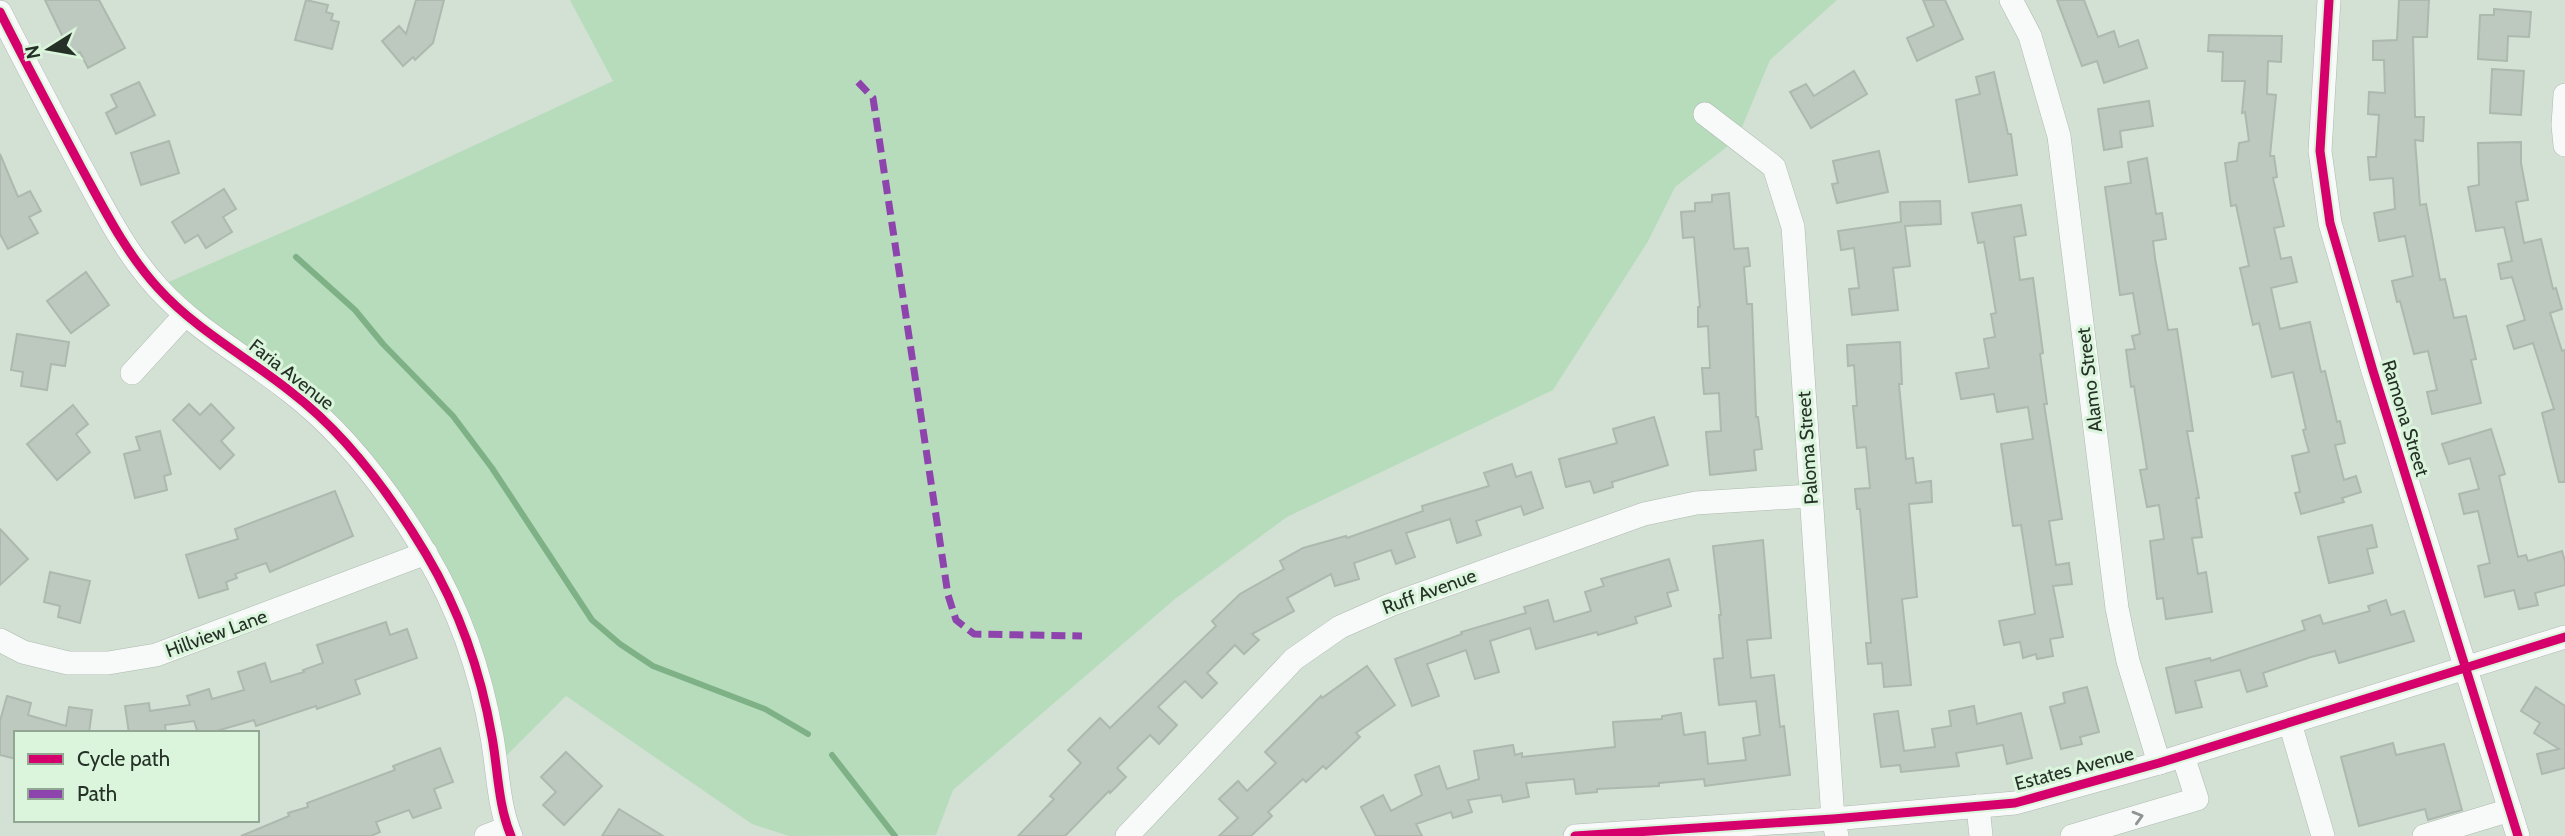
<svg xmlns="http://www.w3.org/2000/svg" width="2565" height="836" font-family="Cabin,sans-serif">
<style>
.green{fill:#b7dcbc}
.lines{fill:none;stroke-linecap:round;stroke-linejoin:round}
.stream{stroke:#7eb186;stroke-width:6}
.building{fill:#bdc9bf;stroke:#adb8ae;stroke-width:2}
.minor-casing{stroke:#aeb9af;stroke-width:24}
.minor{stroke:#f8faf9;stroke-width:23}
.quiet{stroke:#8e44ad;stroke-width:7;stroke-dasharray:14 7;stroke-linecap:butt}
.cycleway-casing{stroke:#daf5dc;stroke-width:13}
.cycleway{stroke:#d6006c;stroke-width:9}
.oneway{stroke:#8e9590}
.labels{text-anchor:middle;stroke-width:6;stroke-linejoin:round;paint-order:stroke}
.street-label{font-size:19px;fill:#253027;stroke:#daf5dc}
</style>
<rect width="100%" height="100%" fill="#d2e1d4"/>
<polygon class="green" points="570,0 1837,0 1770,60 1737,139 1675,187 1647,243 1553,390 1287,517 1175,599 953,790 936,835 789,836 752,824 566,696 496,766 479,672 380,485 157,287 352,202 613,81"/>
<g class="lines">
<g class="stream">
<polyline points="296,257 355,310 383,344 453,416 492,468 592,620 620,644 653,666 765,709 808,734"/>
<polyline points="832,755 895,836"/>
</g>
</g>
<g class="building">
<polygon points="45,0 99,0 125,48 88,68 80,52 72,56"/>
<polygon points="306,0 328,5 326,12 333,14 331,20 339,22 332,49 295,40"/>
<polygon points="416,0 444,0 433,43 415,60 413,57 403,66 382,41 399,26 406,34"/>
<polygon points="1923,0 1945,0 1963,39 1917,61 1907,38 1934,26"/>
<polygon points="2057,0 2084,0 2098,37 2114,31 2119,47 2138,40 2147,68 2104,83 2097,61 2082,66"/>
<polygon points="2399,0 2429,0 2427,37 2413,37 2415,117 2424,117 2423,141 2415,140 2420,205 2426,204 2440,280 2445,279 2454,318 2466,316 2476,359 2471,360 2481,403 2432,414 2427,392 2437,390 2428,351 2414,354 2400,301 2397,302 2392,281 2413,276 2405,236 2379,241 2374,213 2395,209 2393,178 2370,180 2368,157 2376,157 2379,115 2368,114 2369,92 2385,93 2384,60 2373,60 2373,41 2397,40"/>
<polygon points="2494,9 2531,12 2529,37 2508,36 2507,61 2478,59 2480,15 2494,15"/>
<polygon points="2209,35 2282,36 2281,62 2268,61 2267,94 2276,95 2270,156 2274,156 2277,177 2273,178 2284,226 2274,228 2281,259 2291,257 2297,282 2271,288 2280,329 2310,322 2321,372 2325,371 2337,422 2340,421 2345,443 2335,445 2344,480 2356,476 2361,492 2342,498 2344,502 2301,514 2295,493 2300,492 2292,456 2309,452 2303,430 2306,429 2293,372 2272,377 2259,323 2253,325 2240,268 2249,266 2236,205 2231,206 2225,163 2237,161 2239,143 2249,141 2245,112 2242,113 2245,81 2222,81 2223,52 2208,51"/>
<polygon points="2492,69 2524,71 2521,115 2490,113"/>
<polygon points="1854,71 1867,94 1811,128 1790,92 1806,84 1814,96"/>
<polygon points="1994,72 2008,134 2011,134 2017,175 1969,182 1956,100 1980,94 1976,77"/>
<polygon points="139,82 155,115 116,134 106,113 117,107 111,95"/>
<polygon points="2149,101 2153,126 2120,131 2122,147 2104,150 2098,109"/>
<polygon points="169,141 179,173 141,185 131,153"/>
<polygon points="2521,142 2521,163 2528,200 2516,202 2524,243 2541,239 2553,289 2556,288 2562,309 2550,313 2562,351 2565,350 2565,482 2559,482 2542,413 2554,409 2533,343 2514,349 2507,326 2525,320 2512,277 2501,279 2498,264 2512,261 2504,227 2476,231 2468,187 2479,185 2478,143"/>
<polygon points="1879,151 1888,192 1837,203 1832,184 1838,183 1833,161"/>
<polygon points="0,154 18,197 30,191 41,211 29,217 38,233 8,249 0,234"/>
<polygon points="2147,158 2156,214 2162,213 2166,239 2153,241 2155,258 2168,330 2177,329 2193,431 2187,431 2199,498 2196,498 2202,537 2192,538 2198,574 2206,572 2212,612 2166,619 2163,598 2157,599 2150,541 2164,539 2159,505 2147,507 2140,470 2147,469 2134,386 2131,387 2126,350 2135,349 2132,336 2140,334 2133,293 2120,295 2105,187 2131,183 2128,162"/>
<polygon points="224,189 236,209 223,217 232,232 206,248 198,235 185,243 172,222"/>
<polygon points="1729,193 1734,249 1748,248 1750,266 1744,267 1747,304 1752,304 1756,417 1758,417 1762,449 1754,450 1756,470 1710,475 1706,432 1721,431 1719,393 1704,394 1702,368 1710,368 1708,326 1698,327 1698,307 1700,307 1694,237 1683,238 1681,212 1695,211 1695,203 1712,202 1712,195"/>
<polygon points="1940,201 1941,224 1905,226 1910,266 1893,268 1898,310 1852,315 1849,289 1859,288 1854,248 1841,250 1838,231 1901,222 1900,202"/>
<polygon points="2021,205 2026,235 2014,237 2020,280 2033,278 2043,353 2040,354 2047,404 2044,404 2062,519 2049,521 2056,565 2069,563 2072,584 2053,586 2063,637 2050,639 2053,656 2037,659 2036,654 2023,658 2020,642 2004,645 1999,621 2035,614 2021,525 2013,526 2001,444 2033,439 2028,407 1997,412 1994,394 1961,399 1956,373 1989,368 1984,339 1995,337 1991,314 1996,313 1984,242 1978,243 1972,213"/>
<polygon points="86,272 109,305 71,333 47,301"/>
<polygon points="17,334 69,342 65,366 51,364 47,390 21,386 23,372 11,370"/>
<polygon points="1900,342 1902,384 1899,384 1906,459 1913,458 1916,483 1931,481 1932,502 1909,504 1917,597 1902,599 1911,685 1884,687 1882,663 1868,664 1866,643 1871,643 1860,509 1857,509 1855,489 1870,488 1866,447 1857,448 1853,406 1857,406 1854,365 1848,366 1847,345"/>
<polygon points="189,404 200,415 211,404 234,428 221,441 234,455 220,469 173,420"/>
<polygon points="73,405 88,424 76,434 90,452 57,480 27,444"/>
<polygon points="1654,417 1668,465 1612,482 1613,487 1594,493 1590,481 1566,487 1559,459 1617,443 1613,429"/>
<polygon points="2491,429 2505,474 2499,476 2518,557 2526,555 2528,561 2562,551 2565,562 2565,585 2535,593 2538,605 2519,609 2514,590 2485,597 2478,566 2490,563 2478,511 2464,514 2459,494 2479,489 2470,458 2449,464 2442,444"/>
<polygon points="160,431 171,474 164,476 167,490 135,498 124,454 140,450 136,437"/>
<polygon points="1512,464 1516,477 1531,472 1543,508 1524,515 1521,506 1476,521 1481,535 1457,543 1450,519 1406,533 1415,557 1396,564 1391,550 1354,563 1359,579 1335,586 1331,574 1287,598 1294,611 1252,634 1259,640 1244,654 1235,645 1207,673 1217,683 1202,698 1185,681 1158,707 1177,725 1159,744 1150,735 1117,768 1126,777 1110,793 1109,791 1065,836 1018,836 1054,799 1050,796 1081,763 1068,750 1100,718 1110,728 1216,626 1212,621 1240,594 1284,569 1280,561 1303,548 1346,536 1347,538 1423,511 1422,506 1489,486 1484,473"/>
<polygon points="335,491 353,536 270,572 266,563 235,574 237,578 226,582 228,589 199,598 186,555 238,539 235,529"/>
<polygon points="2372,525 2377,547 2367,549 2373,573 2329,583 2318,537"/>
<polygon points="0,529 28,559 0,585"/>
<polygon points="1763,540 1771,638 1747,640 1751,678 1774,675 1780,727 1784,726 1790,775 1705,786 1704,779 1659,783 1659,786 1597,789 1597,792 1576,794 1574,779 1526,783 1529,797 1503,802 1501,795 1468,800 1472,812 1453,818 1451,812 1416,824 1422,836 1376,836 1361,807 1383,795 1391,811 1422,795 1415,775 1439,766 1447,789 1479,779 1474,751 1513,745 1515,755 1522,753 1522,757 1615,747 1613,722 1662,719 1662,716 1681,713 1684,735 1705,732 1708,764 1746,760 1743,738 1760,735 1756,701 1719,705 1714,659 1723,658 1719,615 1721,615 1713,546"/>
<polygon points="1669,559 1678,590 1667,593 1671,606 1635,617 1637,623 1598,635 1597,632 1536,649 1530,628 1490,641 1499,672 1475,679 1466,650 1427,664 1439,696 1412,706 1395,659 1462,634 1461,632 1526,613 1524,607 1548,600 1554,622 1591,611 1585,592 1604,586 1601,579"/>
<polygon points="50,572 90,581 80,623 58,617 60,606 44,602"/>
<polygon points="2386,600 2391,615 2404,611 2414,641 2339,663 2335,651 2311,657 2263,673 2267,686 2247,692 2240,670 2195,681 2202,707 2176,713 2166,668 2210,658 2211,661 2305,630 2302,621 2320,615 2323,624 2370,611 2368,606"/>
<polygon points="386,622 390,635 407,629 417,658 355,680 360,694 317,709 316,706 256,726 254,720 210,733 198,733 194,721 165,725 166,733 129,733 125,706 149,703 150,711 190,705 187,696 209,689 212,699 244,690 238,672 265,663 271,682 304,672 303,670 323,663 317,645"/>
<polygon points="1367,666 1395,705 1356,733 1360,737 1326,769 1323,766 1306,782 1303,779 1268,812 1272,816 1251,836 1219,836 1238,818 1219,799 1238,781 1247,791 1276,763 1265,752 1321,696 1322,698"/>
<polygon points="2087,687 2099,732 2080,737 2082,744 2061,749 2050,707 2065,703 2063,693"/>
<polygon points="2536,687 2565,706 2565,768 2542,774 2537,754 2559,749 2534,733 2540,723 2521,711"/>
<polygon points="7,696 31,703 28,715 66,726 69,707 92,710 89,733 16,733 16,759 0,755 0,721"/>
<polygon points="1974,706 1977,724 2021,713 2032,758 2007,764 2003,745 1956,753 1959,766 1901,772 1900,765 1881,767 1874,714 1898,711 1904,751 1935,747 1932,729 1951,726 1949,711"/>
<polygon points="2393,743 2396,755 2444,744 2462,810 2428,820 2425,809 2359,826 2341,757"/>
<polygon points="440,748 453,782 434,789 441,808 413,818 409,810 376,822 380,832 371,836 241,836 289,816 288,813 308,807 307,803 395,770 393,766"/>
<polygon points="566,752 602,786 564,825 543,805 556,792 541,777"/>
<polygon points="619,809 663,836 602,836"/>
</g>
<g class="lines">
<defs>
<g id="minor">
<polyline points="2011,0 2030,36 2059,136 2117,608 2128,661 2159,763"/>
<polyline points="2329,0 2320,151 2330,223 2373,371 2518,836"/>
<path d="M0,12C26,64 54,116 81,167C104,209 125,252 158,288C196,330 247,357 291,392C346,434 391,495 426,554C460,611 481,673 492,737C498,770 498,805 511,836"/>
<polyline points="2565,95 2563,125 2565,145"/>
<polyline points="1705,114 1774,167 1793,227 1833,819 1837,836"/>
<polyline points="132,373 185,315"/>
<polyline points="0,640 23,652 68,663 108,663 156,655 426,553"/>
<polyline points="2290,723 2323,836"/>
<polyline points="1978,806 1981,836"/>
<polyline points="486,836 507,828"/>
<polyline points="1127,836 1294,659 1340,627 1390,605 1644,514 1696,503 1810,496"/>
<polyline points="1575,836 1833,819 2015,803 2159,763 2565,637"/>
<polyline points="2072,836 2197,799 2183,756"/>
<polyline points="2424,836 2510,810"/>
</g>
</defs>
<use href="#minor" class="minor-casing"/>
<use href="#minor" class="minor"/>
<polyline class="quiet" points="858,82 873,98 948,595 956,620 974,634 1082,636"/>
<defs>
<g id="cycleway">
<polyline points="2329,0 2320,151 2330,223 2373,371 2518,836"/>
<path d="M0,12C26,64 54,116 81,167C104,209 125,252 158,288C196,330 247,357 291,392C346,434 391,495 426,554C460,611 481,673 492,737C498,770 498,805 511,836"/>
<polyline points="1575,836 1833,819 2015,803 2159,763 2565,637"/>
</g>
</defs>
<use href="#cycleway" class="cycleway-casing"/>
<use href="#cycleway" class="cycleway"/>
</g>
<defs><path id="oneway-chevron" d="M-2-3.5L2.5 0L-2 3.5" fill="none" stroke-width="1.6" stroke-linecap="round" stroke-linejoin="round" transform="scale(1.75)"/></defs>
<use class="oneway" href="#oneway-chevron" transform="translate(2138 817) rotate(-16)"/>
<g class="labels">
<g class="street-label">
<text transform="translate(292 374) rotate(38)" y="7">Faria Avenue</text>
<text transform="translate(2089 380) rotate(-97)" y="7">Alamo Street</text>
<text transform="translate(2406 418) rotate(73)" y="7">Ramona Street</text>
<text transform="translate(1807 448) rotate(-94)" y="7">Paloma Street</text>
<text transform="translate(1429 591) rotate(-20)" y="7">Ruff Avenue</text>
<text transform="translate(216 633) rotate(-20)" y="7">Hillview Lane</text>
<text transform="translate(2074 768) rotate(-15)" y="7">Estates Avenue</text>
</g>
</g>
<rect x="14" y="731" width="245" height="91" fill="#daf5dc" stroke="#92a694" stroke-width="2"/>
<rect x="28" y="754" width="35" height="10" fill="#d6006c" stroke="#92a694" stroke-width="2"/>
<text x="77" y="766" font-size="21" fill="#253027">Cycle path</text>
<rect x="28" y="789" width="35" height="10" fill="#8e44ad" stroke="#92a694" stroke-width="2"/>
<text x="77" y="801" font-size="21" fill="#253027">Path</text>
<g transform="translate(49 49) rotate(259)" stroke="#daf5dc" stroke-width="5" paint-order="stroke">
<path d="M0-5L12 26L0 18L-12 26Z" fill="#253027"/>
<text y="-10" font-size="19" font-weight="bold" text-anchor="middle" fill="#253027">N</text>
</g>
</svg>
